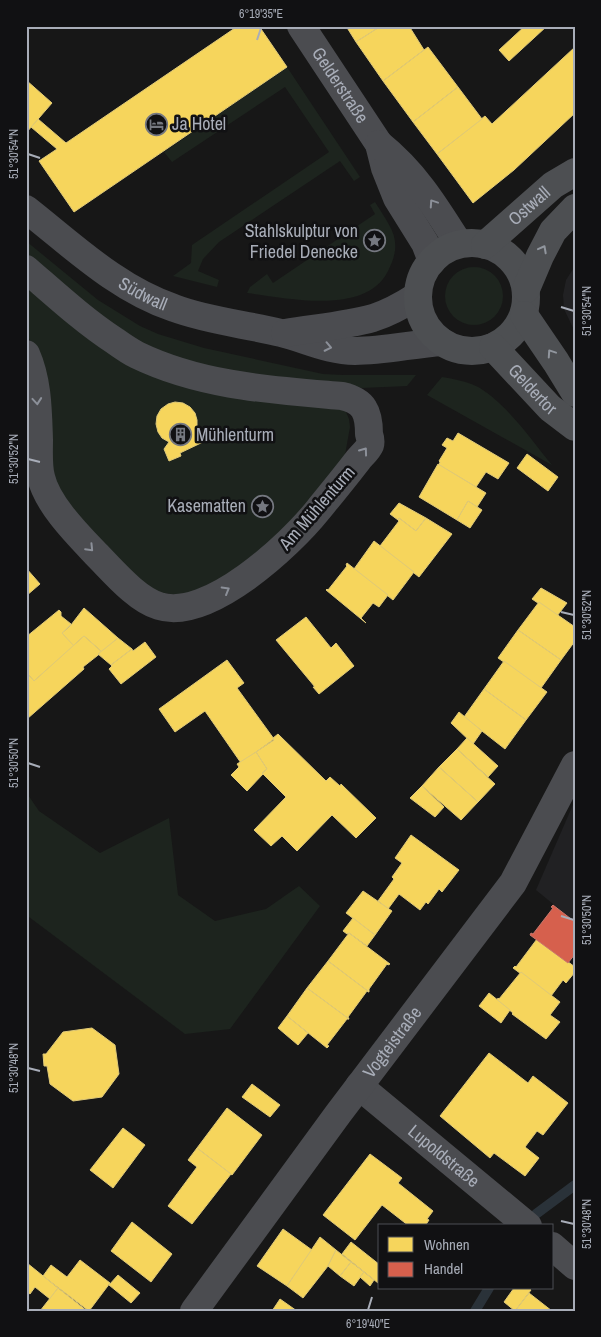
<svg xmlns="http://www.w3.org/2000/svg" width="601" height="1337" font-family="'Archivo Narrow',sans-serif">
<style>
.built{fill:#212123}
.green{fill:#1d241e}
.homes{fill:#f6d55c;stroke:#dfc978}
.shops{fill:#d6604d;stroke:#c8776d}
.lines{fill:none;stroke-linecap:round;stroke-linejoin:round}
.stream{stroke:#2a3239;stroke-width:10}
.minor{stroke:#4b4c50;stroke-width:28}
.major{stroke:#4d4f52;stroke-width:28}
.oneway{stroke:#8c9099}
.oneway2{stroke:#91969e}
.ticks{fill:none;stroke:#a8adb8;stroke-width:2}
.labels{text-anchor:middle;stroke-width:5;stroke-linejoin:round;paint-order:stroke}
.street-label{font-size:18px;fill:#a8adb8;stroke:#111113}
.poi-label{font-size:18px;fill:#a8adb8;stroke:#111113;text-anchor:start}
.neatline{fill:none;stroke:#a8adb8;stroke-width:2}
.ticks-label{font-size:12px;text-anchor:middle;fill:#a8adb8}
</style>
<rect width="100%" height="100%" fill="#171717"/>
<g class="built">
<polygon points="575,266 575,332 564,309 563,295 566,280"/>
<polygon points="575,800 575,922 536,890"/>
</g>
<g class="green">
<polygon points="287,67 360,177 354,181 340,161 219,242 203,259 198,271 219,280 217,287 173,276 191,263 192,245 329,152 285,87 172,162 164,152"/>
<path d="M375,202C391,228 404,240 388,271C366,316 287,298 247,293L250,287L267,274L273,283L375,214L370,205Z"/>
<polygon points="26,241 98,300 140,326 158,334 204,348 323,374 343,375 416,375 407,386 362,388 236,376 143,350 26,257"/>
<circle cx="474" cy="296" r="29"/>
<polygon points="26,282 98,343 341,409 346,412 349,419 350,427 343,466 308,509 241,569 184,596 157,592 124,572 57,489 52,469 32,344 26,333"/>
<path d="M442,377C454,379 465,381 476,386C504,400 532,441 552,465L427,395Z"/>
<polygon points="26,792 39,811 100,853 169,818 178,895 215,921 266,909 299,886 320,906 230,1029 185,1034 29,917 26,913"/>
</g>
<g class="homes">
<polygon points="238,26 259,26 287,67 74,212 39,161 57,149 31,127 38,119 66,143"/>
<polygon points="346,26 381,26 356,42"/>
<polygon points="381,26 409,26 424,50 383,81 356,42"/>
<polygon points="525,26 547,26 509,61 499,50"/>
<polygon points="428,47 458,87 413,122 383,81"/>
<polygon points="575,47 575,113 514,170 473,203 437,154 485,116 492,124"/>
<polygon points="26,80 52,103 26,133"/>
<polygon points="458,87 482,119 437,154 413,122"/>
<polygon points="175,402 183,403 190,407 195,413 197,420 197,429 203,442 180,453 181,456 169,461 164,449 169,442 162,438 158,432 156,424 157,416 161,409 168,404"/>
<polygon points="458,433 509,463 498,479 486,472 476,487 439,465 440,462 439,461 447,448 442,445 447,438 453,441"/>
<polygon points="527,454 558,477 548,491 517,468"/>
<polygon points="438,464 486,493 477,507 468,501 457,520 419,497"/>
<polygon points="468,501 482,510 470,528 457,520"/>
<polygon points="399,503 426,518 416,531 399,518 398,520 390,514"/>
<polygon points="399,518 416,531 426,518 452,534 419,577 380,546 399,521 398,520"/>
<polygon points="374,541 414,572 393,600 354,569"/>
<polygon points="347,563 388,595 379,607 373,603 361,618 366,623 326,590 327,589 328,590 347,566 346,565"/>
<polygon points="26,568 40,584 26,596"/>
<polygon points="541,588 567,603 557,616 532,599"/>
<polygon points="539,602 575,627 575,641 561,660 518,630"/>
<polygon points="84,608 118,638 102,652 84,636 73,646 62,633 71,625"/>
<polygon points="59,610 61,612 61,616 71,624 62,633 74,646 34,681 26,672 26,637"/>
<polygon points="306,617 331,648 336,643 354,666 319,694 313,687 315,687 276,640"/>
<polygon points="518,630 561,660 541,688 498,658"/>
<polygon points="84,636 102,652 83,667 84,669 27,719 26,672 34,681"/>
<polygon points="118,638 132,649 111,665 98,654"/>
<polygon points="145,642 156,657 121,684 109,669 112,666 111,665 132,649 133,651"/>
<polygon points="227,660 244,683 237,688 274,739 241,763 205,711 175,732 159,709"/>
<polygon points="504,661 547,692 526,720 484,689"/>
<polygon points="484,689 526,720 505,749 464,717"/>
<polygon points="459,712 482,731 473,744 451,723"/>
<polygon points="278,734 326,781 330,777 340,786 341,784 376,818 356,838 332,815 297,851 282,836 271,846 254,830 286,797 262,773 267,769 256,752 274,740 273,738"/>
<polygon points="467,738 498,766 488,777 457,749"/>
<polygon points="457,749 495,784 478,802 439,767"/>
<polygon points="256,752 267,769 262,773 263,774 247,791 231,775 239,767 237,764"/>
<polygon points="439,767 478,802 461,820 422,786"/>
<polygon points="422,786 444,807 435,817 410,798"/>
<polygon points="411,835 459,870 442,892 439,889 428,904 426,902 420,910 399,894 388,909 378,901 394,879 392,877 402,863 395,858"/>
<polygon points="363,891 392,911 375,935 346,913"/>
<polygon points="353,918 375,935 367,946 349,933 347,934 343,931"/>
<polygon points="349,933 390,964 388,965 387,964 369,989 369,992 328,961"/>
<polygon points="537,939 575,967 575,972 566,983 563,980 551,996 513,968 515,966 516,967"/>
<polygon points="328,961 369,992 367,991 348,1017 349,1019 307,988"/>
<polygon points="521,972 560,1002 550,1015 560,1022 546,1039 512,1014 513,1013 497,1000 498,998 499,999"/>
<polygon points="307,988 349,1019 347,1019 327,1045 329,1046 327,1048 287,1016"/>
<polygon points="489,993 510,1010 501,1023 479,1006"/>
<polygon points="287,1016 308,1033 298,1045 278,1028"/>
<polygon points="92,1028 115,1045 119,1074 102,1097 73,1101 50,1084 47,1066 44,1066 43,1054 46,1054 63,1032"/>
<polygon points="489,1053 528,1083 533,1076 568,1103 543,1135 537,1131 525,1147 539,1158 525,1176 494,1153 490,1158 440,1116"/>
<polygon points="252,1084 280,1105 270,1117 242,1097"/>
<polygon points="227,1108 262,1135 232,1175 197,1148"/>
<polygon points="123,1128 145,1145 113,1188 90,1170"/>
<polygon points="197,1148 231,1174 192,1224 168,1206 197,1167 188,1160"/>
<polygon points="370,1154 402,1178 398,1183 433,1211 427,1219 429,1220 425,1226 423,1224 422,1226 409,1226 382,1205 355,1240 323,1215"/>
<polygon points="132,1222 172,1254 151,1282 111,1251"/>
<polygon points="283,1229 312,1250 287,1286 257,1266"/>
<polygon points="320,1237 336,1250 328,1266 303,1298 287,1286"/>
<polygon points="351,1242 380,1265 380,1281 378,1283 342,1254"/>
<polygon points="336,1250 351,1262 340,1276 328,1266"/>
<polygon points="80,1260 110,1283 89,1311 43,1276 51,1265 67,1277"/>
<polygon points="351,1262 364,1272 354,1286 340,1276"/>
<polygon points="27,1263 58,1288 50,1299 35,1287 30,1294 26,1291"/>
<polygon points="364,1272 374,1280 370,1286 360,1277"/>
<polygon points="118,1275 140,1293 131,1303 109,1285"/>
<polygon points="58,1288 87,1311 40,1311"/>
<polygon points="514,1288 529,1288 531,1290 515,1311 504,1302"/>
<polygon points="529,1293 552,1311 515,1311"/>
<polygon points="280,1299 297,1311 272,1311"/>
</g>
<polygon class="shops" points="553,905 575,922 575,954 568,963 530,935 531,933 533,934 553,908 551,907"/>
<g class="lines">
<g class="stream">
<polyline points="536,1214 575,1185"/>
<polyline points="475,1311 489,1288"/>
</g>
<g class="minor">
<path id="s1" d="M301,26L379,144L385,168L397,198L425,243L432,261"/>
<path d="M379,144C415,173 435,206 459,244"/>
<path id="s2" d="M26,209C72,245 117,289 174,308C209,321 245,324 281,333C306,339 328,351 355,351C384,351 413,344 442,342"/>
<path d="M26,269C55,294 83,320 115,341C122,346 129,351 137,355C201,386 272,390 342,396C364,401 369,412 369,434C370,437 371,442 370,445C368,450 361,456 358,460C345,477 331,494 318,510C290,545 208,622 159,606C136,599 113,571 96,554C77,534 47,504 41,477C38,466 39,452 39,440C38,411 38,381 26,354"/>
<path d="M285,333C314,328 344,326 373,318C389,313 403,305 417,296"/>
<path id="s3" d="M359,1086L528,1226"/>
<polyline points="552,1246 575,1266"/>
<path id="s4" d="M194,1311L338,1114L513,883L575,765"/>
</g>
<g class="major">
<circle cx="472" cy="297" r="54"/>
<path id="s5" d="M485,245L553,185L575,172"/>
<polyline points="526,289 540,256 553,231 575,208"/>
<polyline points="524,315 556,362 575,393"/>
<path id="s6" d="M493,347L550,408L575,427"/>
</g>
</g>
<defs><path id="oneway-chevron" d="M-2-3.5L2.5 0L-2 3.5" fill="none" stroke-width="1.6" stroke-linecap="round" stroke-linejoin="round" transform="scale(1.25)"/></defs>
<g class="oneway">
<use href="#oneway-chevron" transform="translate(433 203) rotate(-124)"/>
<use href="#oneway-chevron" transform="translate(328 347) rotate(12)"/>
<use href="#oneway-chevron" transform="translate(37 401) rotate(85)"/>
<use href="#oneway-chevron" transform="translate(364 451) rotate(-54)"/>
<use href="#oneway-chevron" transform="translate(90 548) rotate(46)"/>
<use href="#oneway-chevron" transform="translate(226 590) rotate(-30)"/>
</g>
<g class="oneway2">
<use href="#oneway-chevron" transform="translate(543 249) rotate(-62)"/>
<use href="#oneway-chevron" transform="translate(551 353) rotate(-124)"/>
</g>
<path class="ticks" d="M257,40L261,28M28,154L40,158M561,307L574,311M28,459L40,462M561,612L574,615M28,763L40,767M561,916L574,920M28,1068L40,1071M561,1221L574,1224M368,1310L372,1297"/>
<defs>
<symbol id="hotel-ring" viewBox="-11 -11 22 22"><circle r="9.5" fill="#111113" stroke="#757880" stroke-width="1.5"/><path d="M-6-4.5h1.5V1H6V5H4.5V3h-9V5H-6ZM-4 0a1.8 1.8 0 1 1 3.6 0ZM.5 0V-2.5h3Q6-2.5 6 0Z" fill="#757880"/></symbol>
<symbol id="sight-ring" viewBox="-11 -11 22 22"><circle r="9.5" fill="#111113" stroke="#757880" stroke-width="1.5"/><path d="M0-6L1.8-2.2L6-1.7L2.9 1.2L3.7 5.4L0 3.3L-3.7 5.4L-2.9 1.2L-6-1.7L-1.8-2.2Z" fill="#757880"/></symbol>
<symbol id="building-ring" viewBox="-11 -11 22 22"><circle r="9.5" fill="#111113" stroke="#757880" stroke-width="1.5"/><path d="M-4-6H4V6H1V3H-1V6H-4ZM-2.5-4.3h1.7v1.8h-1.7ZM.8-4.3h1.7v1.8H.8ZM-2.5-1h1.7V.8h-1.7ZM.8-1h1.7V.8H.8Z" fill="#757880"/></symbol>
</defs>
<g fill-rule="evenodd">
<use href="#hotel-ring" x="144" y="112" width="25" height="25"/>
<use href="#sight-ring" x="362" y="228" width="25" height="25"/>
<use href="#building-ring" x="168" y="422" width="25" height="25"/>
<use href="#sight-ring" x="250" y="494" width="25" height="25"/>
</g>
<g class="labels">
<g class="street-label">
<text dy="6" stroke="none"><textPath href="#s1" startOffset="71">Gelderstraße</textPath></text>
<text dy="6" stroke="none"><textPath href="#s5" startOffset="59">Ostwall</textPath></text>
<text dy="6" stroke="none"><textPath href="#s2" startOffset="145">Südwall</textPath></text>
<text dy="6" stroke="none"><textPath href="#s6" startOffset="58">Geldertor</textPath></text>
<text transform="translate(317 508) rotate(-49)" y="6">Am Mühlenturm</text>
<text dy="6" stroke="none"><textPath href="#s4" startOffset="334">Vogteistraße</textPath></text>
<text dy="6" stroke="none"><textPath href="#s3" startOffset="110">Lupoldstraße</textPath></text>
</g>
<g class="poi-label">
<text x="172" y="130">Ja Hotel</text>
<text x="358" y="237" text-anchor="end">Stahlskulptur von<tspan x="358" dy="21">Friedel Denecke</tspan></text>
<text x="196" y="441">Mühlenturm</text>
<text x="246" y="512" text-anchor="end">Kasematten</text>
</g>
</g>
<rect width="601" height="1337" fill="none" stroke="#111113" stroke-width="55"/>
<rect x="378" y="1224" width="175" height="65" fill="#111113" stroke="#4d4f55"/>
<rect x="388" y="1237" width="25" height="15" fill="#f6d55c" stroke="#4d4f55"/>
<text x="424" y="1250" font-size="15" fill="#a8adb8">Wohnen</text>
<rect x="388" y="1262" width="25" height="15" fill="#d6604d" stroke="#4d4f55"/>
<text x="424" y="1274" font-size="15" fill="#a8adb8">Handel</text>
<rect x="28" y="28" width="546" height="1282" class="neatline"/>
<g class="ticks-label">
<text x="261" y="18">6°19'35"E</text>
<text transform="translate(14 154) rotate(-90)" y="4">51°30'54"N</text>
<text transform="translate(587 311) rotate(-90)" y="4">51°30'54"N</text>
<text transform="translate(14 459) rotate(-90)" y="4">51°30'52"N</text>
<text transform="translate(587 615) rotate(-90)" y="4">51°30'52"N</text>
<text transform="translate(14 763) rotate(-90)" y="4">51°30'50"N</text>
<text transform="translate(587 920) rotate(-90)" y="4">51°30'50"N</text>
<text transform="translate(14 1068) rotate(-90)" y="4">51°30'48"N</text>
<text transform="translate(587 1224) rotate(-90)" y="4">51°30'48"N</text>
<text x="368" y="1328">6°19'40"E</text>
</g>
</svg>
